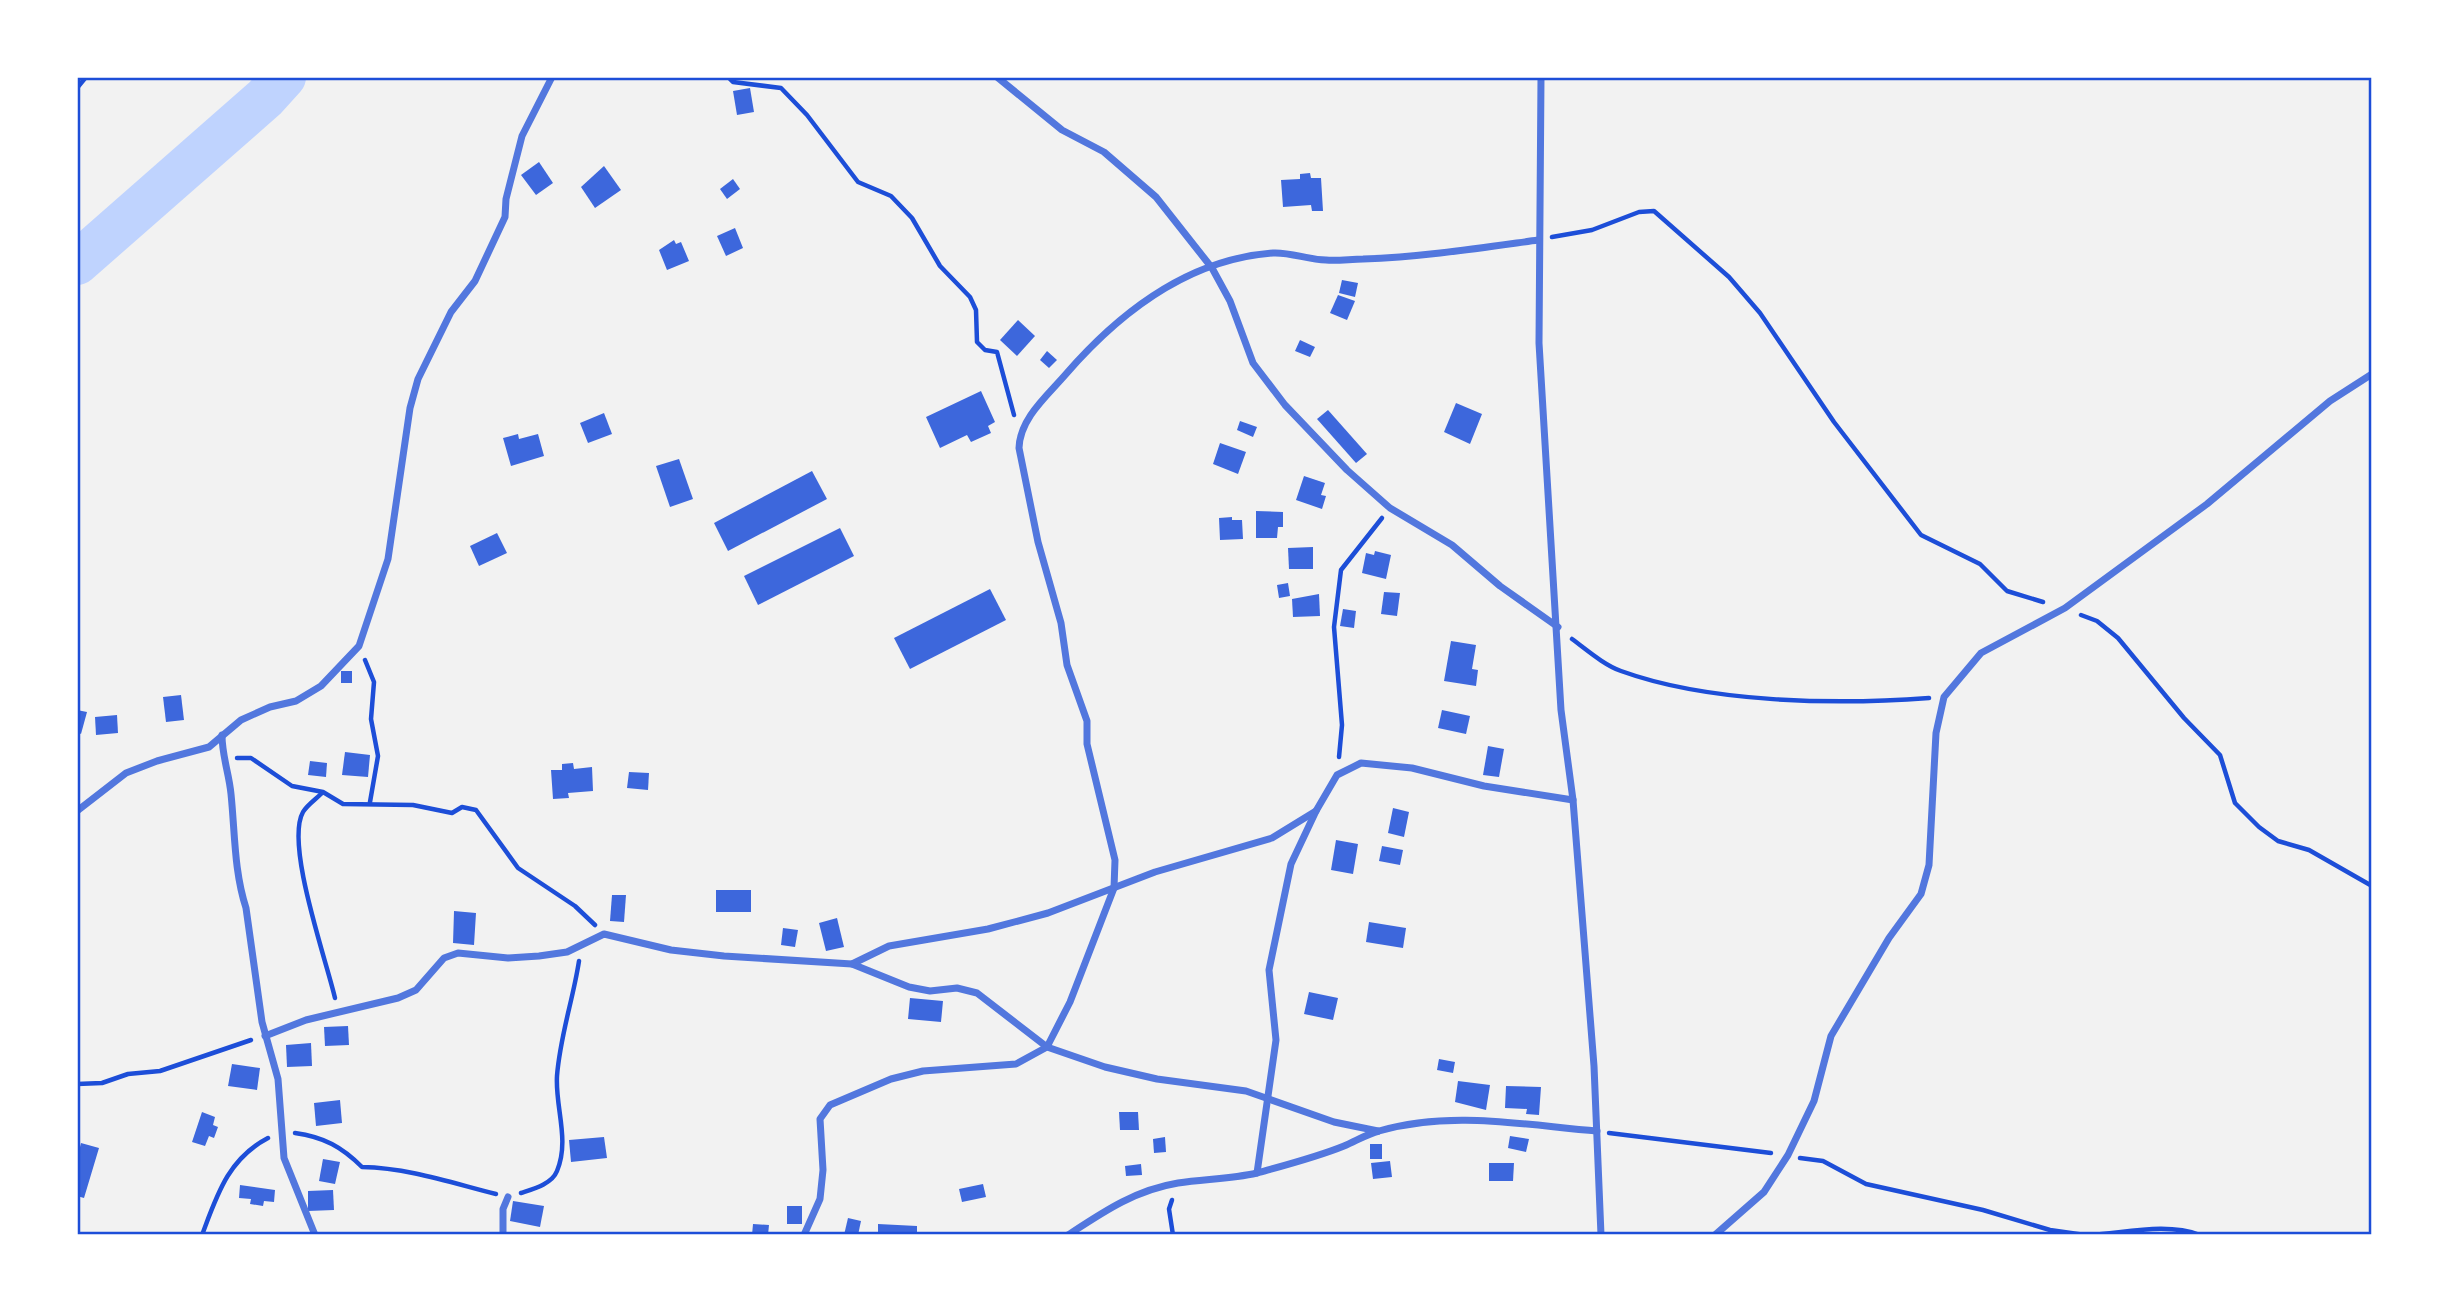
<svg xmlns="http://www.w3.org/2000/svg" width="2449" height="1312" font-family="Jost,sans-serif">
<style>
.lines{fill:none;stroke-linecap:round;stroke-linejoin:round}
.river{stroke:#bfd3fe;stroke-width:44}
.building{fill:#3d67dc}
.path{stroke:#1d4ed8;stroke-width:4.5}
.minor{stroke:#5277de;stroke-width:7}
.neatline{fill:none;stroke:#1d4ed8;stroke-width:2.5}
</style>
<rect width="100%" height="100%" fill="#f2f2f2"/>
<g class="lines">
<polyline class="river" points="77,263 265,98 284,77"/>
</g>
<g class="building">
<polygon points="750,88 754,112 737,115 733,91"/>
<polygon points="539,162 553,183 536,195 521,175"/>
<polygon points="604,166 621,190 595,208 581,187"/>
<polygon points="1310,173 1311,178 1321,178 1323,211 1312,211 1311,205 1283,207 1281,180 1300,179 1300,174"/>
<polygon points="733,179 740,189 727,199 720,189"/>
<polygon points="735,228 743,248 726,256 717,236"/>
<polygon points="674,240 676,244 681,242 689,261 667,270 659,250"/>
<polygon points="1342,280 1358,283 1355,297 1339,293"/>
<polygon points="1338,295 1355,301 1347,320 1330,313"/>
<polygon points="1018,320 1035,336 1017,356 1000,340"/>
<polygon points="1300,340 1315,347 1310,357 1295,351"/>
<polygon points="1047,351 1057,360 1049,368 1040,360"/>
<polygon points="981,391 995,422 988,426 991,433 971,442 967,435 940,448 926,417"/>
<polygon points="1456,403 1482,414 1470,444 1444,432"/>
<polygon points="1328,410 1367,454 1356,463 1317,419"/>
<polygon points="604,413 612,434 588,443 580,423"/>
<polygon points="1240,421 1257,427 1253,437 1237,430"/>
<polygon points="518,434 519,439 538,434 544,456 511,466 503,438"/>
<polygon points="1220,443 1246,452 1238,474 1213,464"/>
<polygon points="679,459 693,499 670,507 656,466"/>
<polygon points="812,471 827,499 728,551 714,523"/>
<polygon points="1304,476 1325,483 1321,495 1326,496 1322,509 1296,500"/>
<polygon points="1256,511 1283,512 1283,527 1278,527 1277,538 1256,538"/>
<polygon points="1232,517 1232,520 1242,520 1243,539 1220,540 1219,518"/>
<polygon points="840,528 854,556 758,605 744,576"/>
<polygon points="497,533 507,553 479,566 470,546"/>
<polygon points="1313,547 1313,569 1289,569 1288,548"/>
<polygon points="1375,551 1391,555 1386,579 1362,573 1366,553 1374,555"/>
<polygon points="1288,583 1290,596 1279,598 1277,585"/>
<polygon points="990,589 1006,620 910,669 894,638"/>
<polygon points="1384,592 1400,593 1397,616 1381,614"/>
<polygon points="1319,594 1320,616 1293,617 1292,599"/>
<polygon points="1343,609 1356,611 1354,628 1340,626"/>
<polygon points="1451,641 1476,645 1472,669 1478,670 1476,686 1444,681"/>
<rect x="341" y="671" width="11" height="12"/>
<polygon points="181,695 184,720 166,722 163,697"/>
<polygon points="77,710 87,712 81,734 77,732"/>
<polygon points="1442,710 1470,716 1466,734 1438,728"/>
<polygon points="117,715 118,733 96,735 95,717"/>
<polygon points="1488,746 1504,749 1499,777 1483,775"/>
<polygon points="345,752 370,755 368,777 342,775"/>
<polygon points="310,761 327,763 326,777 308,775"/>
<polygon points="573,763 574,769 592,767 593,791 568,793 569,798 553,799 551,770 562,770 562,764"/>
<polygon points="629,772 649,773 648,790 627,788"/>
<polygon points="1393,808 1409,812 1404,837 1388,833"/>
<polygon points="1336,840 1358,844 1353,874 1331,870"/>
<polygon points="1382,846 1403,850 1400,865 1379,861"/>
<rect x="716" y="890" width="35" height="22"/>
<polygon points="612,895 626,895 624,922 610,921"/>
<polygon points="454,911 476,913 474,945 453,943"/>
<polygon points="837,918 844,947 826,951 819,923"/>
<polygon points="1369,922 1406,928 1403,948 1366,942"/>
<polygon points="783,928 798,930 795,947 781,945"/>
<polygon points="1309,992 1338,998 1333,1020 1304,1014"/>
<polygon points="910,998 943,1001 941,1022 908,1019"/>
<polygon points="348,1026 349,1045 325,1046 324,1027"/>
<polygon points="311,1043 312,1066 287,1067 286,1045"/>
<polygon points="1439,1059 1455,1062 1453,1073 1437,1070"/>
<polygon points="232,1064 260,1068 257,1090 228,1086"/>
<polygon points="1458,1081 1490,1085 1486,1110 1455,1102"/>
<polygon points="1506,1086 1541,1087 1539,1115 1526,1114 1527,1109 1505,1108"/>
<polygon points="340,1100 342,1123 316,1126 314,1103"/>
<polygon points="202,1112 215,1117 213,1125 218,1127 214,1138 209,1136 205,1146 192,1142"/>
<polygon points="1119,1112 1138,1112 1139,1130 1120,1130"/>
<polygon points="1510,1136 1529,1139 1526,1152 1508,1148"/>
<polygon points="604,1137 607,1158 571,1162 569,1140"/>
<polygon points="1165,1137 1166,1152 1154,1153 1153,1139"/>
<polygon points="81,1143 99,1148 84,1198 77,1196 77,1146 80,1147"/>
<rect x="1370" y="1144" width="12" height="15"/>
<polygon points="323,1159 340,1162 335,1184 319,1181"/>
<polygon points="1390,1161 1392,1177 1373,1179 1371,1163"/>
<polygon points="1489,1163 1514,1163 1513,1181 1489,1181"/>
<polygon points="1141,1164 1142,1175 1126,1176 1125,1166"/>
<polygon points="983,1184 986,1197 962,1202 959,1189"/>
<polygon points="240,1185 275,1190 274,1202 264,1201 263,1206 250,1204 251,1199 239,1198"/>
<polygon points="333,1190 334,1210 308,1211 308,1191"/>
<polygon points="513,1201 544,1206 540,1227 510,1221"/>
<rect x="787" y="1206" width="15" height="18"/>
<polygon points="848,1218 861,1221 858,1235 844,1235"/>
<polygon points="753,1224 769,1225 768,1235 752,1235"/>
<polygon points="878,1224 917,1226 917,1235 878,1235"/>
</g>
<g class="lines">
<g class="path">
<polyline points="728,77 733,82 781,88 807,115 858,182 891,196 912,218 940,266 970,297 976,310 977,342 985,350 997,352 1014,415"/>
<polyline points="77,88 86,77"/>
<polyline points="1552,237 1592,230 1639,212 1654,211 1729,277 1760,313 1834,422 1921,535 1980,564 2007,591 2043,602"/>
<polyline points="2081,615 2097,621 2118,638 2184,718 2220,755 2235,803 2259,827 2278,841 2309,850 2372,886"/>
<path d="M1572,639C1587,650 1604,665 1621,671C1709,703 1836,705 1929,698"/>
<polyline points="365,660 374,682 371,719 378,756 370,802"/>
<polyline points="1339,757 1342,725 1334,627 1341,570 1382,518"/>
<polyline points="237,758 251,758 292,786 323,792 343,804 413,805 452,813 462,807 476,810 518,868 575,906 595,925"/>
<path d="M322,793C316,799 307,805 303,812C285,844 326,959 335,998"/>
<polyline points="77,1084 102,1083 128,1074 160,1071 251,1040"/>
<path d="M295,1133C324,1137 342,1147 362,1167C409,1168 452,1183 496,1194"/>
<polyline points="1609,1133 1771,1153"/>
<polyline points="1800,1158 1823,1161 1866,1184 1983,1210 2050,1230 2085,1235"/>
<path d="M521,1193C533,1189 552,1184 557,1171C570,1140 555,1107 557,1076C560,1036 573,1000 579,961"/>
<polyline points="1172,1200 1169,1209 1173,1235"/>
<path d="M202,1235C217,1195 228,1159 268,1138"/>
<path d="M2090,1235C2125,1233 2166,1222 2200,1235"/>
</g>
<g class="minor">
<polyline points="997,77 1062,130 1104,152 1156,197 1212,268 1230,301 1253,363 1285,405 1347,470 1390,508 1452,545 1500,586 1558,627"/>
<polyline points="1541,77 1539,343 1561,710 1573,800 1594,1066 1601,1235"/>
<path d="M222,735C222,756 229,773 231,794C235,833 234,871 246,908L262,1022L278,1079L284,1158L315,1235"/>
<polyline points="77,811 126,773 157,761 209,747 241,720 270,707 296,701 321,686 359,646 388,559 410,408 418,379 451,312 475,281 505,217 506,199 522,136 552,77"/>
<polyline points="852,964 909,987 930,991 957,988 977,993 1047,1047 1105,1067 1157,1079 1246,1091 1334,1122 1378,1131"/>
<polyline points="265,1036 306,1020 398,998 416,990 444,958 458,953 508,958 539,956 567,952 604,934 671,950 724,956 852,964 889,946 988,929 1048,913 1155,872 1272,838 1316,811 1337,775 1361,763 1412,768 1484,786 1573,800"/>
<polyline points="1257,1173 1276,1040 1269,970 1291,864 1316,811"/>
<polyline points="503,1235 503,1209 508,1197"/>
<path d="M804,1235L820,1199L823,1170L820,1119L830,1105L891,1079L923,1071L1016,1064L1047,1047L1070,1002L1114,888L1115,860L1087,744V721L1067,665L1061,623L1038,542L1019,448C1020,418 1047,396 1066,374C1119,313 1189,259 1273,253C1291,252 1308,260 1326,260C1338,261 1351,259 1363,259C1422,257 1480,248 1538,240"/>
<path d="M1068,1235C1103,1212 1135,1190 1178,1183C1205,1179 1231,1179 1257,1173C1286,1165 1317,1157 1344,1146C1356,1141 1367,1134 1379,1131C1450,1110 1524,1125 1597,1131"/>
<polyline points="1715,1235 1764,1192 1788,1155 1814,1101 1831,1036 1889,938 1921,894 1929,865 1936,733 1944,697 1981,653 2065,608 2207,504 2330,401 2372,374"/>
</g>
</g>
<rect width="2449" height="1312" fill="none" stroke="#ffffff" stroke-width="158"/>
<rect x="79" y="79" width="2291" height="1154" class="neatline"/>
</svg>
